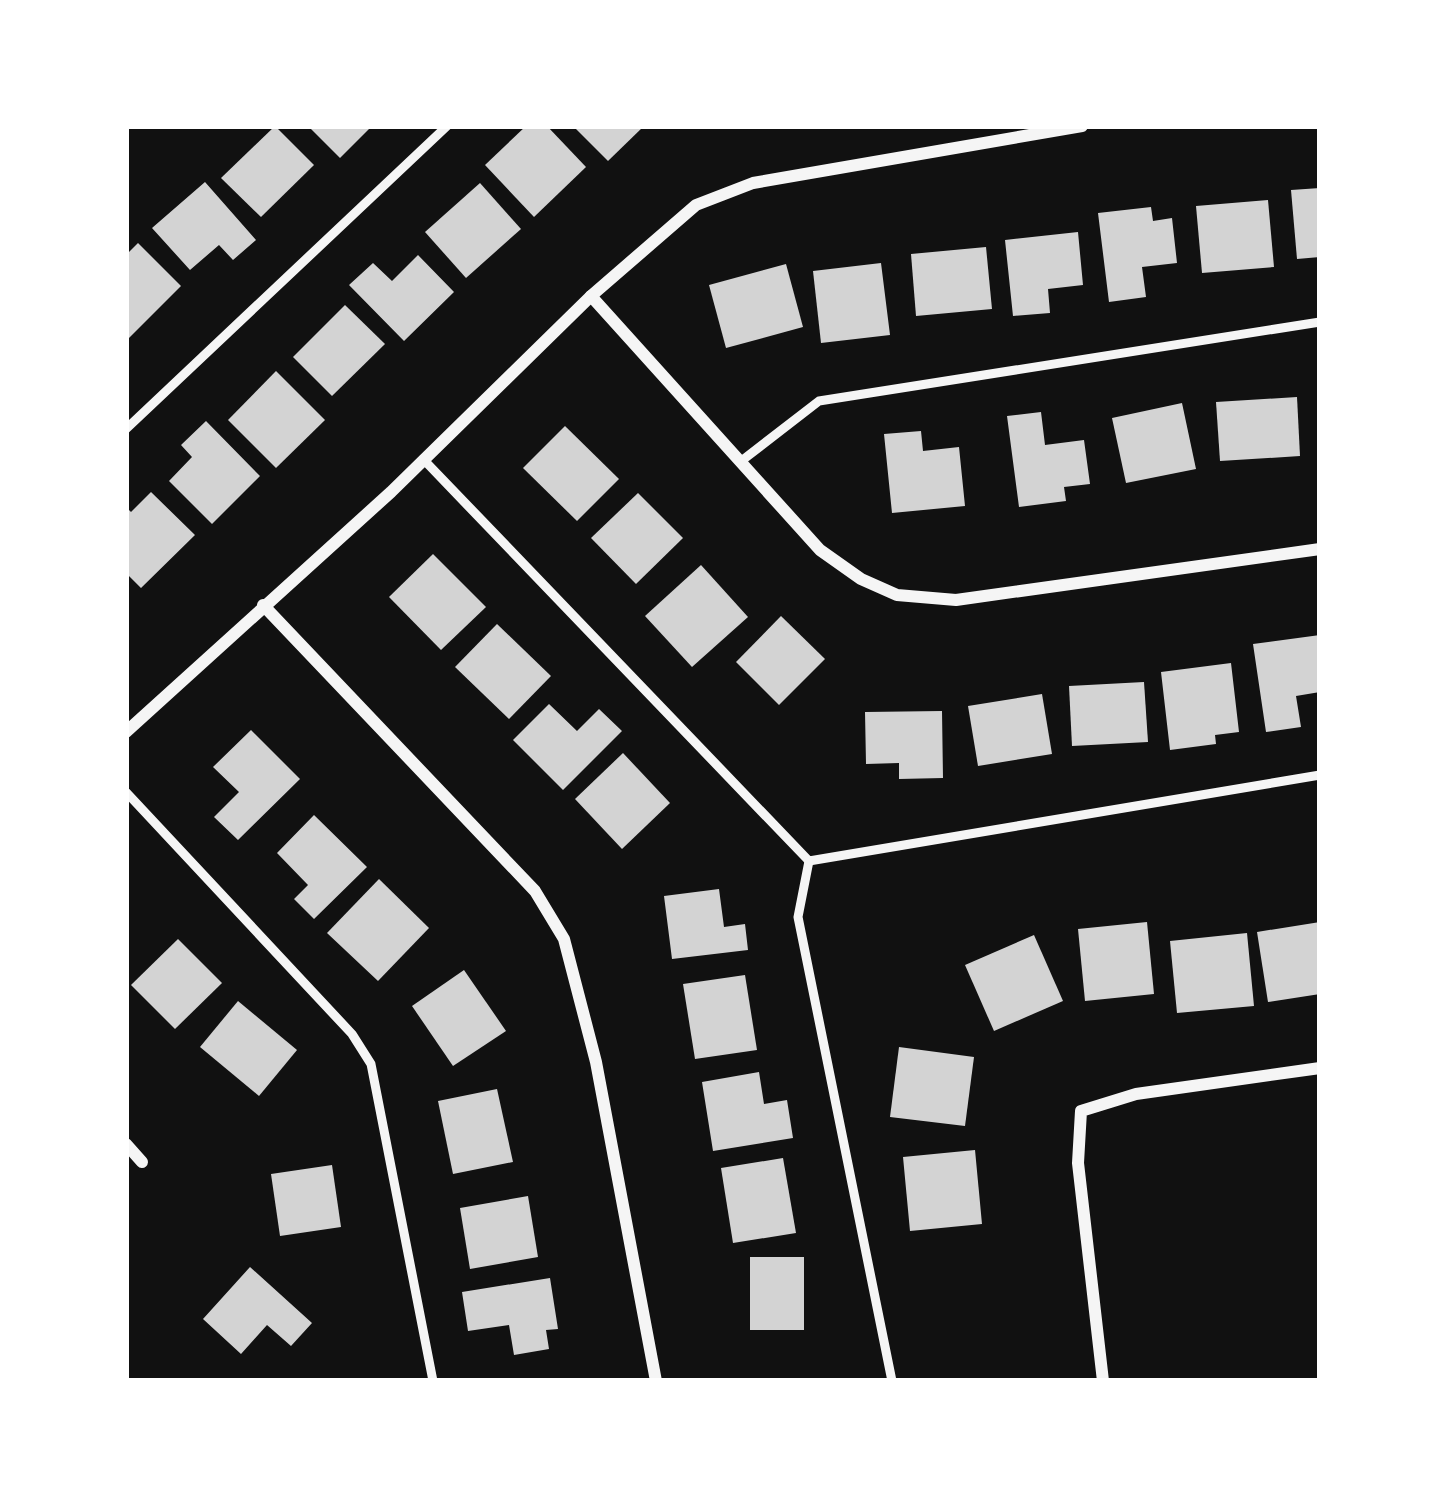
<svg xmlns="http://www.w3.org/2000/svg" width="1446" height="1507" font-family="'Open Sans',sans-serif">
<style>
.building{fill:#d3d3d3}
.lines{fill:none;stroke-linecap:round;stroke-linejoin:round}
.service{stroke:#f5f5f5;stroke-width:9}
.minor{stroke:#f5f5f5;stroke-width:12}
</style>
<rect width="100%" height="100%" fill="#111"/>
<g class="building">
<polygon points="275,126 314,165 261,217 221,178"/>
<polygon points="308,126 372,126 340,158"/>
<polygon points="526,126 547,126 586,167 534,217 485,165"/>
<polygon points="573,126 644,126 608,161"/>
<polygon points="205,182 256,240 233,260 219,245 190,270 152,228"/>
<polygon points="480,183 521,229 466,278 425,232"/>
<polygon points="1320,188 1320,257 1297,259 1291,190"/>
<polygon points="1268,200 1274,267 1202,273 1196,206"/>
<polygon points="1151,207 1153,221 1172,218 1177,263 1142,267 1146,297 1109,302 1098,213"/>
<polygon points="1078,232 1083,285 1048,289 1050,313 1013,316 1005,240"/>
<polygon points="138,243 181,286 126,341 126,255"/>
<polygon points="986,247 992,309 916,316 911,254"/>
<polygon points="418,255 454,292 404,341 349,285 373,263 392,281"/>
<polygon points="881,263 890,335 821,343 813,271"/>
<polygon points="786,264 803,327 726,348 709,285"/>
<polygon points="345,305 385,344 332,396 293,357"/>
<polygon points="276,371 325,420 276,468 228,420"/>
<polygon points="1297,397 1300,456 1220,461 1216,402"/>
<polygon points="1182,403 1196,469 1126,483 1112,418"/>
<polygon points="1041,412 1045,445 1084,440 1090,484 1064,487 1066,501 1019,507 1007,416"/>
<polygon points="206,421 260,476 212,524 169,481 192,457 181,445"/>
<polygon points="565,426 619,479 577,521 523,468"/>
<polygon points="921,431 923,451 959,447 965,506 892,513 884,434"/>
<polygon points="151,492 195,535 141,588 126,573 126,507 131,512"/>
<polygon points="638,493 683,538 636,584 591,538"/>
<polygon points="433,554 486,607 441,650 389,597"/>
<polygon points="701,565 748,617 692,667 645,616"/>
<polygon points="781,616 825,659 779,705 736,662"/>
<polygon points="497,624 551,676 509,719 455,667"/>
<polygon points="1320,635 1320,692 1296,696 1301,727 1266,732 1253,644"/>
<polygon points="1231,663 1239,732 1215,735 1216,744 1170,750 1161,672"/>
<polygon points="1144,682 1148,742 1072,746 1069,686"/>
<polygon points="1042,694 1052,754 978,766 968,706"/>
<polygon points="549,704 577,731 599,709 622,731 563,790 513,740"/>
<polygon points="942,711 943,778 899,779 899,763 866,764 865,712"/>
<polygon points="251,730 300,779 238,840 214,817 239,792 213,767"/>
<polygon points="623,753 670,803 622,849 575,799"/>
<polygon points="314,815 367,867 314,919 294,899 308,885 277,853"/>
<polygon points="379,879 429,928 378,981 327,933"/>
<polygon points="719,889 724,927 745,924 748,950 672,959 664,896"/>
<polygon points="1147,922 1154,994 1085,1001 1078,929"/>
<polygon points="1320,922 1320,994 1268,1002 1257,932"/>
<polygon points="1247,933 1254,1006 1177,1013 1170,941"/>
<polygon points="1034,935 1063,1001 994,1031 965,965"/>
<polygon points="178,939 222,983 175,1029 131,985"/>
<polygon points="464,970 506,1031 453,1066 412,1006"/>
<polygon points="745,975 757,1050 695,1059 683,984"/>
<polygon points="238,1001 297,1050 259,1096 200,1047"/>
<polygon points="899,1047 974,1057 965,1126 890,1117"/>
<polygon points="759,1072 764,1104 787,1100 793,1138 713,1151 702,1082"/>
<polygon points="497,1089 513,1162 453,1174 438,1101"/>
<polygon points="975,1150 982,1224 910,1231 903,1157"/>
<polygon points="783,1158 796,1233 733,1243 721,1168"/>
<polygon points="332,1165 341,1227 280,1236 271,1174"/>
<polygon points="528,1196 538,1257 470,1269 460,1208"/>
<rect x="750" y="1257" width="54" height="73"/>
<polygon points="250,1267 312,1323 291,1346 267,1325 241,1354 203,1319"/>
<polygon points="550,1278 558,1329 546,1330 549,1349 514,1355 509,1325 468,1331 462,1292"/>
</g>
<g class="lines">
<g class="service">
<polyline points="126,429 447,126"/>
<polyline points="423,459 809,861 1320,775"/>
<polyline points="740,462 819,401 1320,322"/>
<polyline points="126,792 352,1034 371,1064 433,1381"/>
<polyline points="809,861 798,917 892,1381"/>
</g>
<g class="minor">
<polyline points="591,296 820,550 861,579 897,595 956,600 1320,549"/>
<polyline points="263,605 535,891 564,939 596,1062 656,1381"/>
<polyline points="126,732 391,492 591,296 696,205 753,183 1082,126"/>
<polyline points="126,1144 142,1162"/>
<polyline points="1103,1381 1078,1163 1081,1111 1136,1094 1320,1068"/>
</g>
</g>
<rect width="1446" height="1507" fill="none" stroke="#ffffff" stroke-width="258"/>
</svg>
